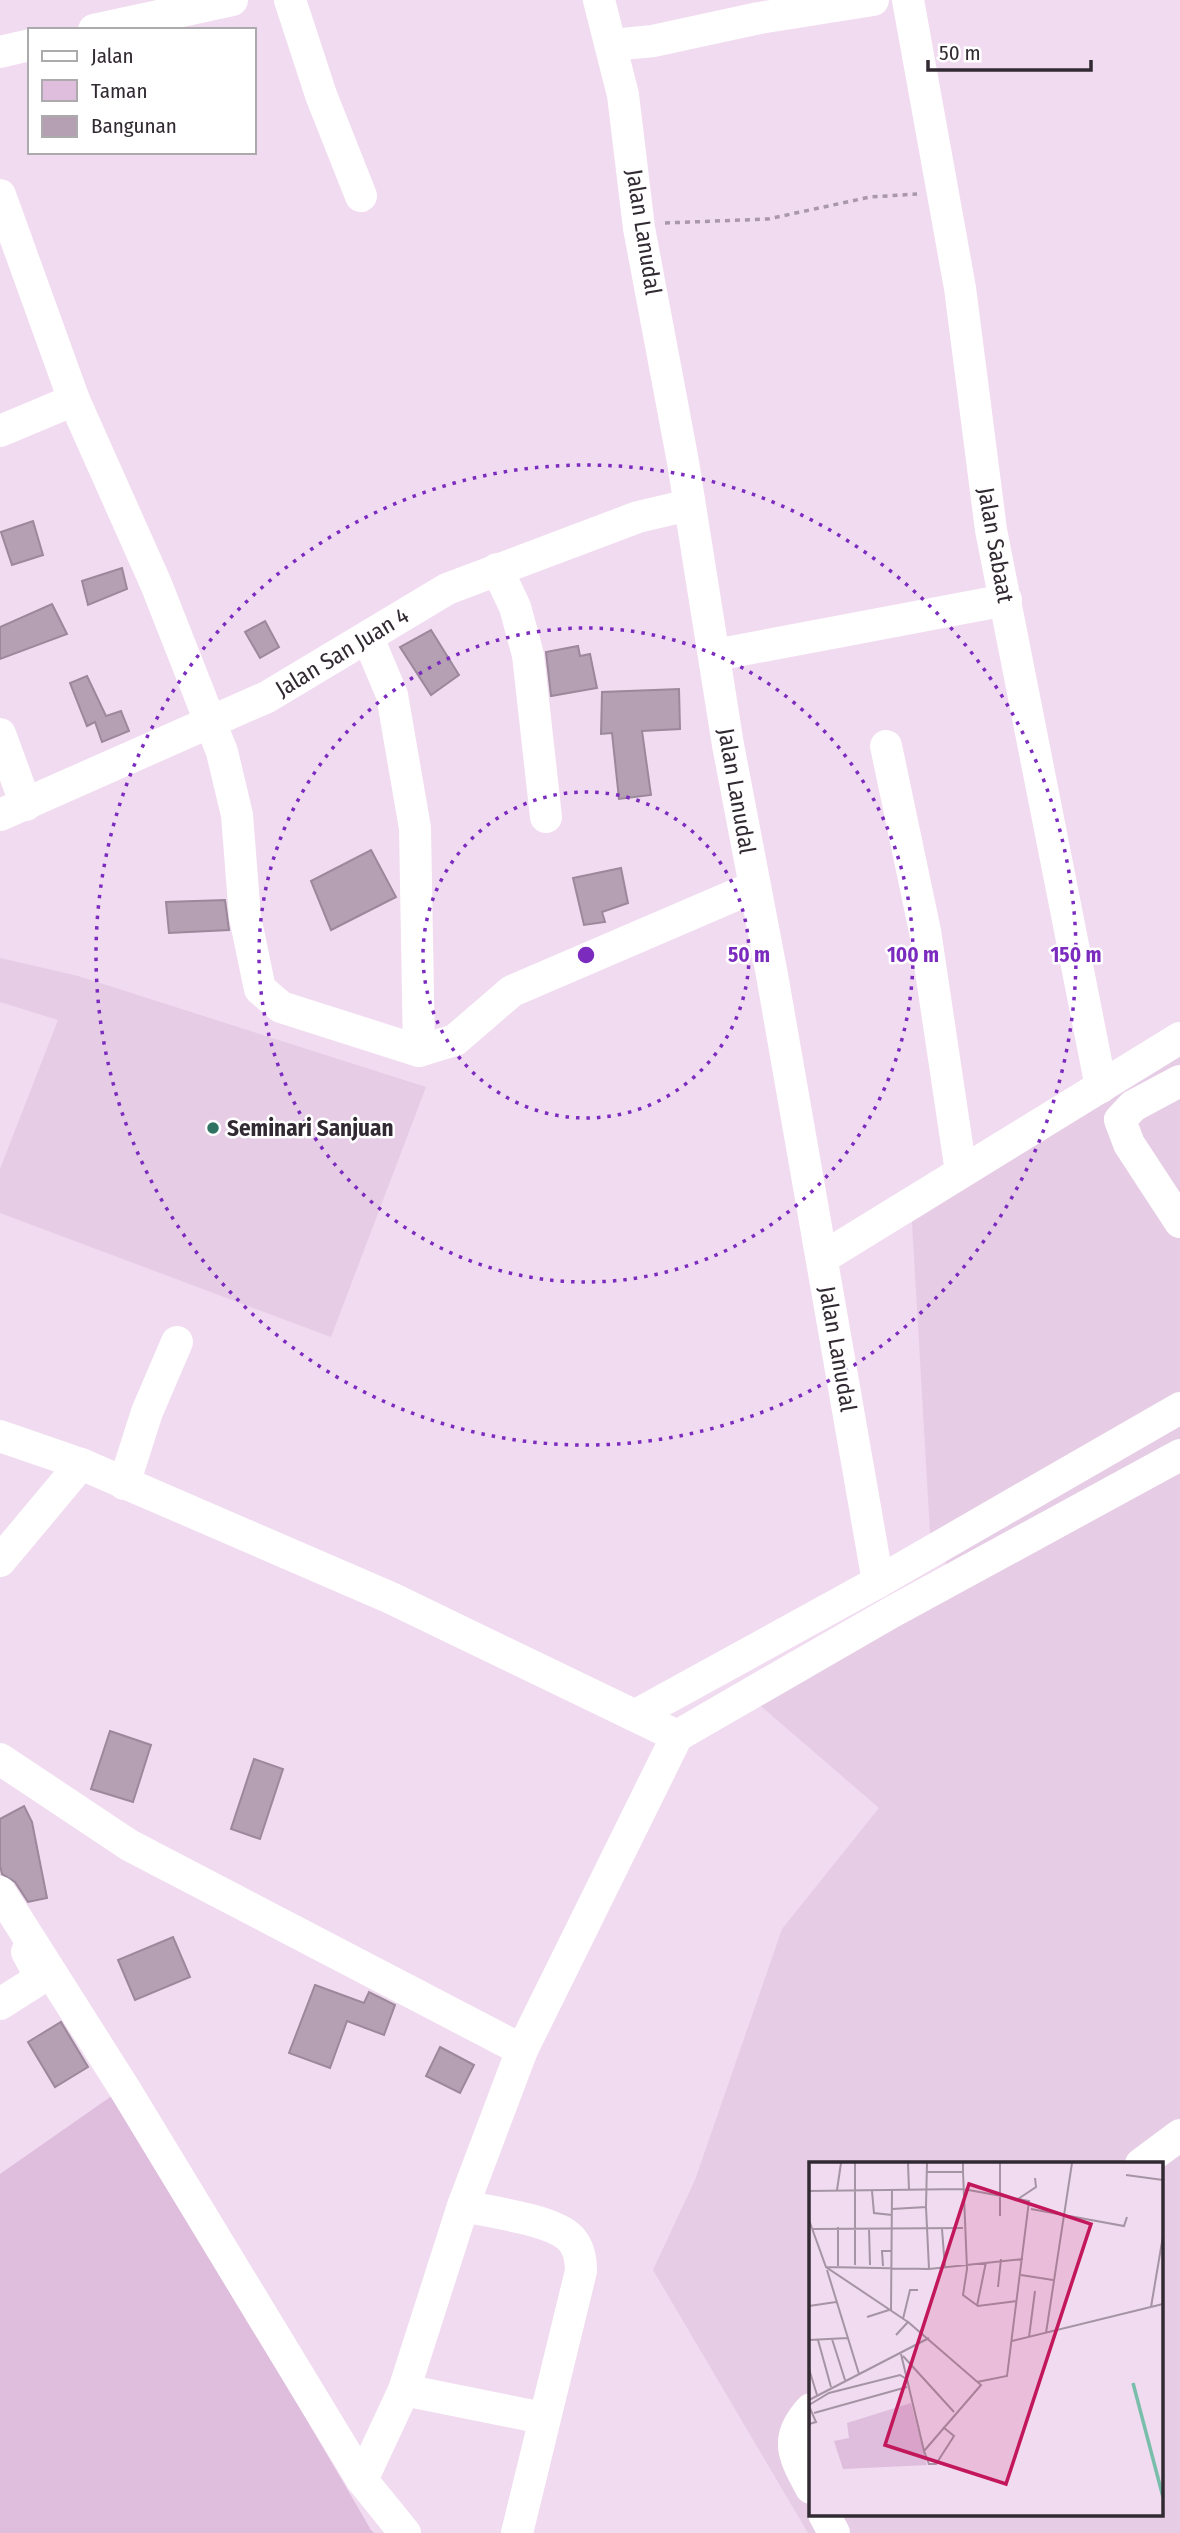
<svg xmlns="http://www.w3.org/2000/svg" width="1180" height="2533" font-family="'Fira Sans Condensed',sans-serif">
<style>
.built{fill:#e6cce5;fill-rule:evenodd}
.green{fill:#debddd}
.building{fill:#b49fb3;stroke:#9c889b;stroke-width:2}
.lines{fill:none;stroke-linecap:round;stroke-linejoin:round}
.path{stroke:#a998a9;stroke-width:3.5;stroke-dasharray:5 5;stroke-linecap:butt}
.minor{stroke:#fff;stroke-width:32}
.ring{fill:none;stroke:#7b2cbf;stroke-width:3.5;stroke-dasharray:3.5 7}
.poi-dot{fill:#307262;stroke:#fff;stroke-width:2.5}
.labels{text-anchor:middle;stroke-width:5;stroke-linejoin:round;paint-order:stroke}
.street-label{font-size:23px;fill:#322a32;stroke:#fff}
.poi-label{font-size:23px;font-weight:bold;fill:#322a32;stroke:#fff;text-anchor:start}
.inset-river{fill:none;stroke:#78beab;stroke-width:3.5}
.inset-road{fill:none;stroke:#a594a4;stroke-width:2}
.view{fill:#c2185b;fill-opacity:0.15;stroke:#c2185b;stroke-width:3.5}
.inset-edge{fill:none;stroke:#322a32;stroke-width:3.5}
.centre{fill:#7b2cbf;stroke:#fff;stroke-width:3.5}
.ring-label{font-size:21px;text-anchor:middle;font-weight:bold;fill:#7b2cbf;stroke:#fff;stroke-width:5;stroke-linejoin:round;paint-order:stroke}
</style>
<rect width="100%" height="100%" fill="#f1dbf0"/>
<g class="built">
<polygon points="0,958 78,976 426,1087 331,1337 0,1213 0,1169 58,1020 0,1002"/>
<path d="M1180,1055V2533H808L653,2270L695,2180L782,1929L879,1808L754,1700L954,1579L930,1532L912,1222ZM811,2164H1161V2514H811Z"/>
</g>
<polygon class="green" points="116,2093 371,2530 374,2533 0,2533 0,2174"/>
<g class="building">
<polygon points="33,521 43,555 12,565 1,532"/>
<polygon points="122,568 127,589 88,605 82,581"/>
<polygon points="52,604 67,634 0,659 0,627"/>
<polygon points="265,621 279,647 260,658 245,632"/>
<polygon points="431,630 459,675 431,695 400,647"/>
<polygon points="578,646 580,656 590,654 597,688 551,696 546,652"/>
<polygon points="87,676 106,716 121,711 129,731 102,742 95,722 87,726 70,683"/>
<polygon points="679,689 680,729 642,731 651,795 619,799 612,733 601,734 602,692"/>
<polygon points="371,850 396,897 331,930 311,881"/>
<polygon points="621,868 628,903 602,912 605,922 584,925 573,878"/>
<polygon points="225,900 229,930 169,933 166,902"/>
<polygon points="110,1731 151,1745 133,1802 91,1789"/>
<polygon points="254,1759 283,1769 260,1839 231,1829"/>
<polygon points="24,1806 32,1822 47,1898 28,1902 15,1882 2,1874 0,1866 0,1819"/>
<polygon points="173,1937 190,1977 135,2000 118,1960"/>
<polygon points="315,1985 364,2003 369,1992 395,2005 384,2035 347,2021 330,2068 289,2053"/>
<polygon points="61,2022 88,2067 55,2087 28,2042"/>
<polygon points="440,2047 474,2065 460,2093 426,2076"/>
</g>
<g class="lines">
<polyline class="path" points="665,223 768,219 870,197 917,194"/>
<g class="minor">
<polyline points="290,0 321,95 361,196"/>
<polyline points="599,0 623,95 639,228 683,462 728,745 772,975 878,1582"/>
<polyline points="908,0 960,288 991,530 1101,1087"/>
<polyline points="94,30 232,0"/>
<polyline points="612,45 653,41 759,18 873,0"/>
<polyline points="0,52 30,45"/>
<polyline points="0,195 74,400 156,584 222,752 237,815 245,917 260,989 281,1007 419,1051 455,1040 512,991 754,887"/>
<polyline points="0,431 74,400"/>
<polyline points="497,569 515,607 528,655 546,817"/>
<polyline points="368,638 392,695 415,828 419,1051"/>
<polyline points="715,655 1006,600"/>
<polyline points="0,734 26,805"/>
<polyline points="886,746 925,931 961,1172"/>
<polyline points="0,815 267,697 447,589 638,517 689,505"/>
<polyline points="1180,1081 1133,1106 1120,1120 1129,1144 1180,1222"/>
<polyline points="822,1258 1180,1038"/>
<polyline points="0,1436 81,1464 391,1598 677,1736 522,2050 463,2206 404,2390 362,2480 126,2091 0,1892"/>
<polyline points="124,1484 147,1412 177,1342"/>
<polyline points="0,1561 81,1464"/>
<polyline points="636,1715 878,1582 1180,1408"/>
<polyline points="677,1736 892,1612 1180,1455"/>
<polyline points="0,1759 129,1845 522,2050"/>
<polyline points="0,2004 41,1978 27,1952"/>
<polyline points="1141,2164 1180,2135"/>
<path d="M463,2206C490,2212 547,2219 568,2236C579,2245 581,2258 581,2271L517,2533"/>
<polyline points="404,2390 543,2418"/>
<path d="M811,2409C783,2439 794,2456 811,2488"/>
<polyline points="362,2480 405,2533"/>
<polyline points="824,2514 834,2533"/>
</g>
</g>
<g class="ring">
<circle cx="586" cy="955" r="163"/>
<circle cx="586" cy="955" r="327"/>
<circle cx="586" cy="955" r="490"/>
</g>
<circle class="poi-dot" cx="213" cy="1128" r="7"/>
<g class="labels">
<g class="street-label">
<text transform="translate(644 232) rotate(81)" y="8">Jalan Lanudal</text>
<text transform="translate(996 545) rotate(80)" y="8">Jalan Sabaat</text>
<text transform="translate(342 652) rotate(-31)" y="8">Jalan San Juan 4</text>
<text transform="translate(737 791) rotate(80)" y="8">Jalan Lanudal</text>
<text transform="translate(838 1349) rotate(80)" y="8">Jalan Lanudal</text>
</g>
<g class="poi-label">
<text x="227" y="1136">Seminari Sanjuan</text>
</g>
</g>
<g transform="translate(809 2162)">
<rect width="354" height="354" fill="#f1dbf0"/>
<path d="M102,241L118,303L34,307L25,279L40,276L38,261Z" fill="#debddd"/>
<path class="inset-river" d="M324,221L354,335"/>
<path class="inset-road" d="M46,1V103M99,1L100,28M118,10H154V1M154,10L158,107L154,133L169,144L208,139M317,13L354,18M28,28L32,1M0,29L154,27L220,39L198,214L168,220M63,29L65,51L83,53M209,37L227,25L226,16M117,45L120,107M83,47L117,45L118,1M222,47L315,64L318,55M191,54V1M0,58L17,105L99,160M4,67L154,66M60,67L61,103M133,67L136,106M29,104V65M74,104L73,89H83M17,105L120,107L214,97M18,108L50,212M212,113L244,118M189,125L192,97M0,144L27,140M168,144L177,100M342,145L354,74M82,149L83,28M58,155L80,148M94,157L101,128H109M237,171L263,1M87,173L99,160L172,223L115,289L92,192M220,175L226,129M23,177L36,218M0,178L39,176M9,178L22,225M203,179L354,142M94,194L145,250M0,207L8,233M0,238L120,176M0,243L20,231L91,213L96,216M0,244L7,260L0,262M5,251L98,225M115,289L120,302H127L145,274L134,265"/>
<path class="view" d="M160,22L282,62L197,322L76,283Z"/>
<rect width="354" height="354" class="inset-edge"/>
</g>
<circle cx="586" cy="955" r="10" class="centre"/>
<g class="ring-label">
<text x="749" y="962">50 m</text>
<text x="913" y="962">100 m</text>
<text x="1076" y="962">150 m</text>
</g>
<rect x="28" y="28" width="228" height="126" fill="#ffffff" stroke="#adaaad" stroke-width="2"/>
<rect x="42" y="51" width="35" height="10" fill="#ffffff" stroke="#adaaad" stroke-width="2"/>
<text x="91" y="63" font-size="21" fill="#322a32">Jalan</text>
<rect x="42" y="80" width="35" height="21" fill="#debddd" stroke="#adaaad" stroke-width="2"/>
<text x="91" y="98" font-size="21" fill="#322a32">Taman</text>
<rect x="42" y="116" width="35" height="21" fill="#b49fb3" stroke="#adaaad" stroke-width="2"/>
<text x="91" y="133" font-size="21" fill="#322a32">Bangunan</text>
<path d="M928 60v10h163v-10" fill="none" stroke="#322a32" stroke-width="3.5"/>
<text x="939" y="60" font-size="21" fill="#322a32" stroke="#ffffff" stroke-width="5" paint-order="stroke">50 m</text>
</svg>
